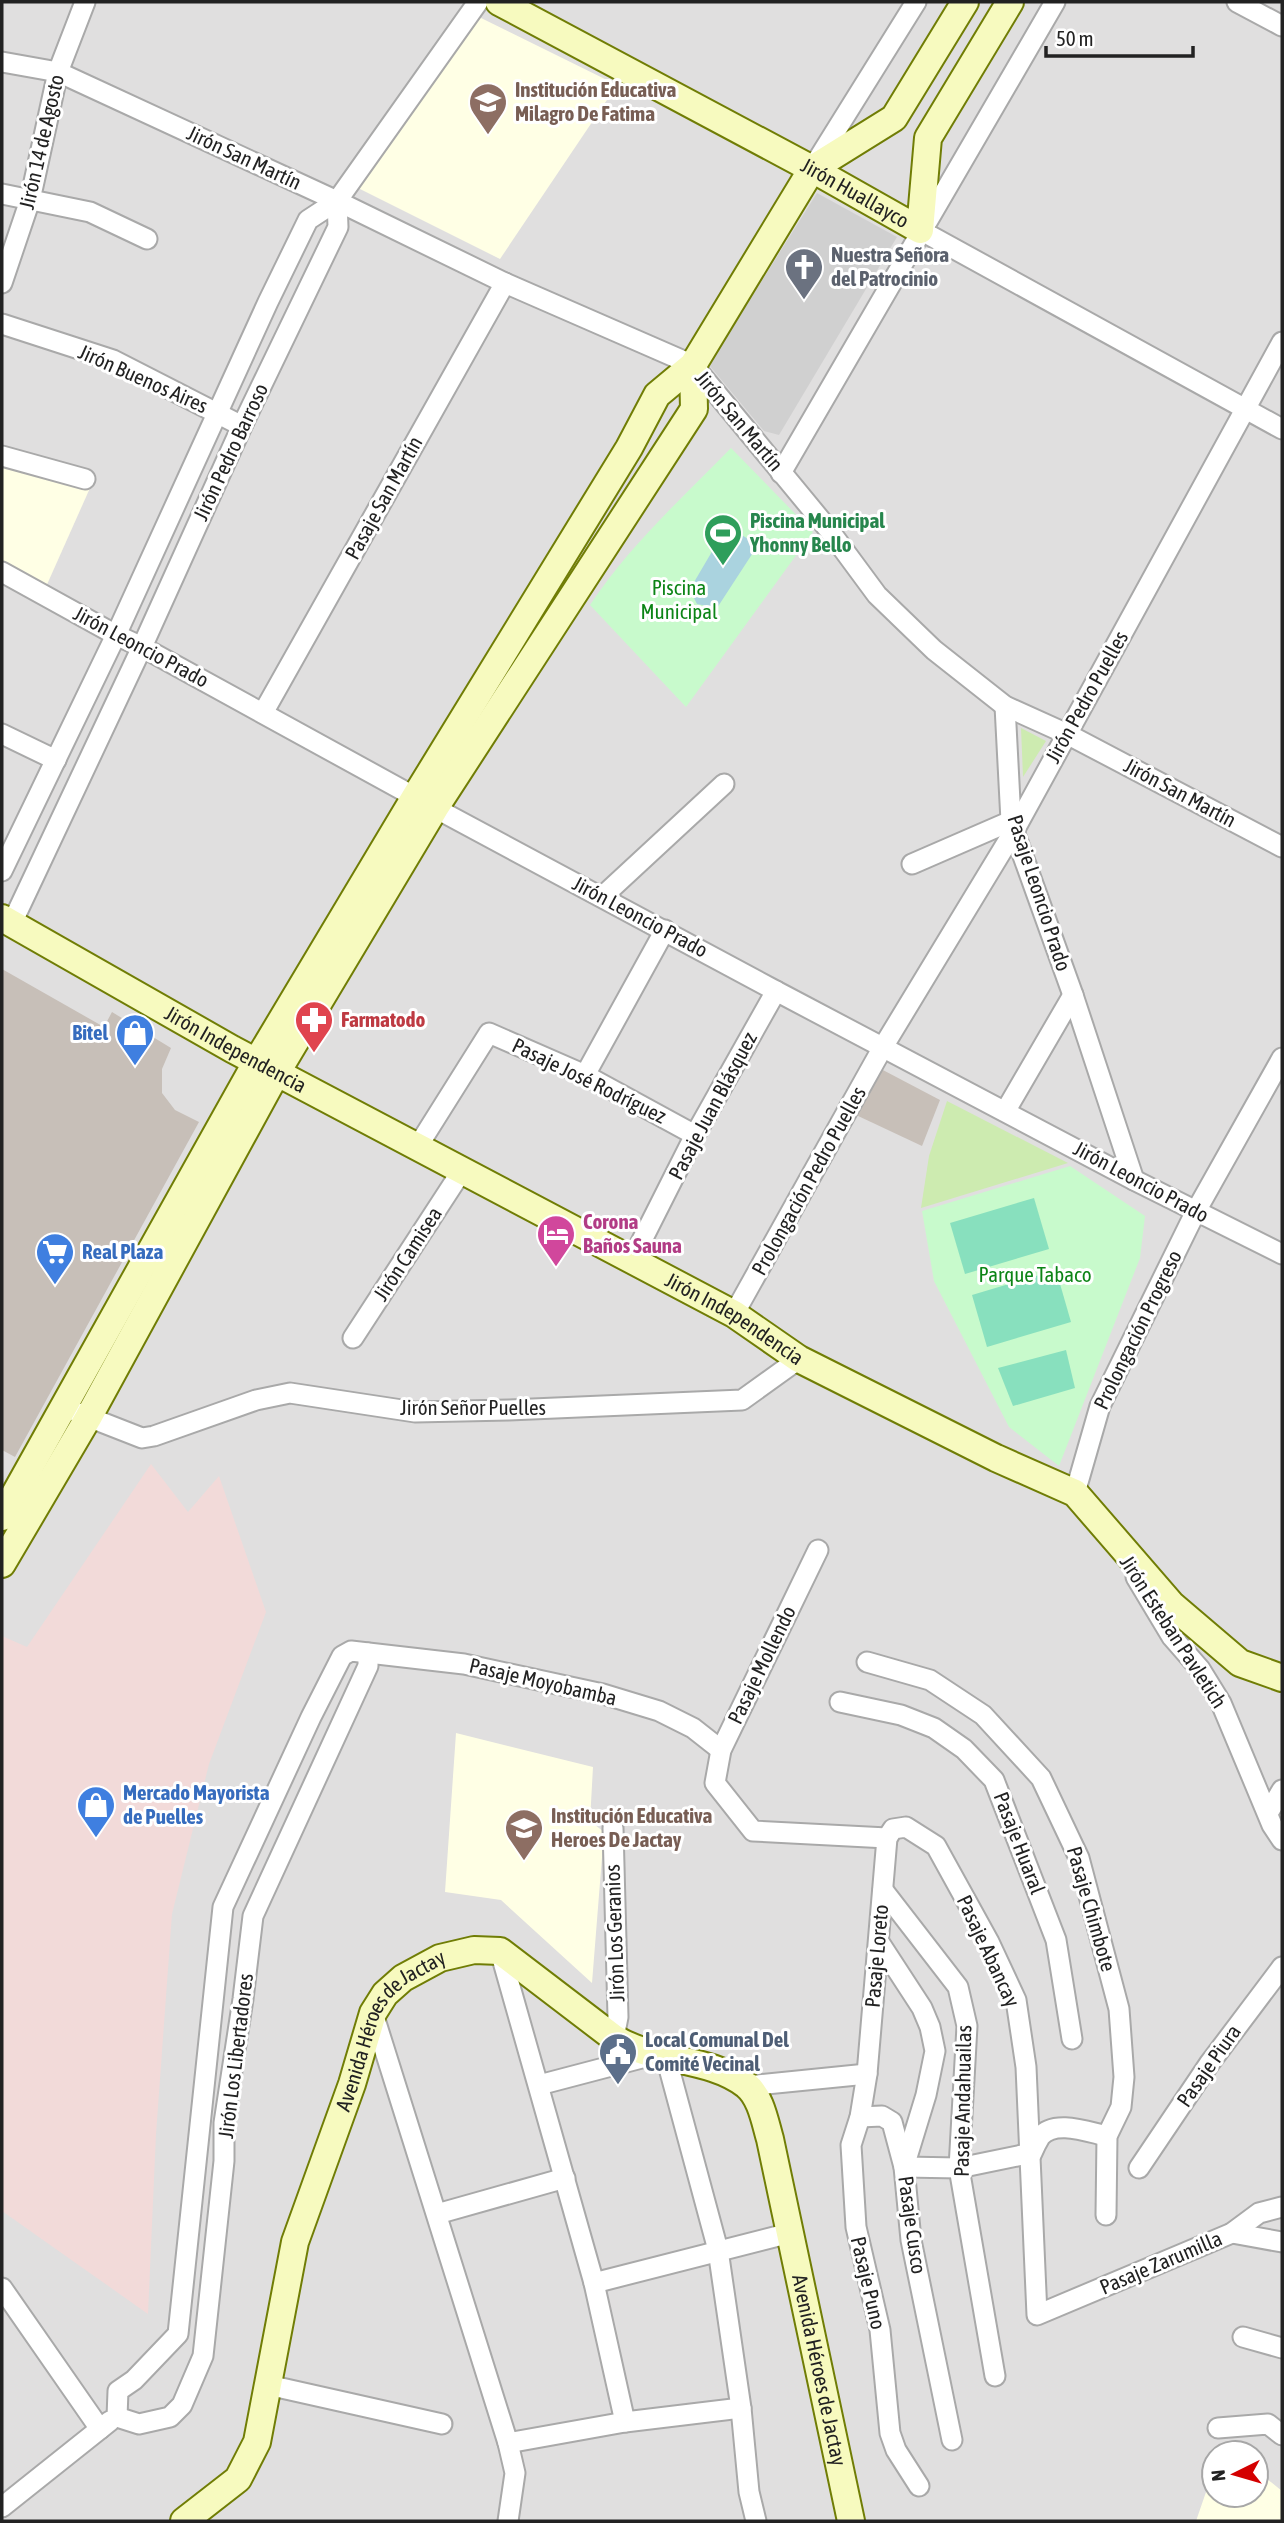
<svg xmlns="http://www.w3.org/2000/svg" width="1284" height="2523" font-family="'Asap Condensed',sans-serif">
<style>
.residential{fill:#e0dfdf;fill-rule:evenodd}
.commercial{fill:#f2dad9}
.education{fill:#ffffe5}
.religious{fill:#d0d0d0}
.grass{fill:#cdebb0}
.park{fill:#c8facc}
.pitch{fill:#88e0be}
.water{fill:#aad3df}
.building{fill:#c7bfb8}
.lines{fill:none;stroke-linecap:round;stroke-linejoin:round}
.street-casing{stroke:#a9a9a9;stroke-width:23}
.secondary-casing{stroke:#707d05;stroke-width:30}
.street{stroke:#fff;stroke-width:19}
.secondary{stroke:#f7fabf;stroke-width:26}
.labels{text-anchor:middle;stroke-width:6;stroke-linejoin:round;paint-order:stroke}
.education-label{font-size:21px;font-weight:bold;fill:#785e54;stroke:#fff;text-anchor:start}
.street-label{font-size:21px;fill:#222;stroke:#fff}
.worship-label{font-size:21px;font-weight:bold;fill:#5b616d;stroke:#fff;text-anchor:start}
.leisure-label{font-size:21px;font-weight:bold;fill:#27864d;stroke:#fff;text-anchor:start}
.park-label{font-size:21px;fill:#0c8416;stroke:#fff}
.health-label{font-size:21px;font-weight:bold;fill:#be3a42;stroke:#fff;text-anchor:start}
.shop-label{font-size:21px;font-weight:bold;fill:#366cbe;stroke:#fff;text-anchor:start}
.hotel-label{font-size:21px;font-weight:bold;fill:#b23c85;stroke:#fff;text-anchor:start}
.service-label{font-size:21px;font-weight:bold;fill:#4e5e75;stroke:#fff;text-anchor:start}
</style>
<rect width="100%" height="100%" fill="#f2efe9"/>
<path class="residential" d="M2,2H1282V2521H2ZM1214,2453H1256V2495H1214Z"/>
<polygon class="commercial" points="151,1464 188,1512 219,1476 266,1612 209,1764 172,1914 156,2134 148,2314 2,2211 2,1636 27,1647"/>
<g class="education">
<polygon points="477,16 617,85 500,259 356,187"/>
<polygon points="2,464 90,488 45,589 2,564"/>
<polygon points="456,1733 593,1767 590,1821 604,1832 592,1983 501,1900 445,1892"/>
<polygon points="1214,2469 1214,2495 1256,2495 1256,2470 1282,2491 1282,2521 1196,2521"/>
</g>
<polygon class="religious" points="817,193 897,237 779,435 764,431 709,365"/>
<g class="grass">
<polygon points="1021,728 1046,741 1023,777"/>
<polygon points="947,1101 1068,1163 921,1208 929,1156"/>
</g>
<g class="park">
<path d="M731,448L813,532L686,707L590,605C629,546 682,498 731,448Z"/>
<polygon points="1070,1166 1145,1216 1140,1258 1059,1466 1009,1427 934,1281 922,1211"/>
</g>
<g class="pitch">
<polygon points="1034,1198 1049,1249 965,1274 950,1223"/>
<polygon points="1056,1270 1071,1322 987,1347 972,1295"/>
<polygon points="1066,1350 1075,1388 1013,1406 998,1368"/>
</g>
<polygon class="water" points="727,526 758,545 717,608 697,604 694,598 696,594 690,589"/>
<g class="building">
<polygon points="2,969 104,1027 112,1012 171,1048 162,1069 162,1093 175,1110 199,1122 15,1457 2,1450"/>
<polygon points="881,1069 940,1100 922,1146 856,1115"/>
</g>
<g class="lines">
<defs>
<g id="street">
<polyline points="1237,2 1282,26"/>
<polyline points="2,62 58,72 337,201 505,283 693,365 829,530 877,595 934,650 1005,706 1067,734 1282,847"/>
<polyline points="815,164 916,2"/>
<polyline points="2,194 90,212 147,239"/>
<polyline points="920,230 1282,429"/>
<polyline points="2,283 30,200 58,72 85,2"/>
<polyline points="2,324 113,360 242,426"/>
<polyline points="2,456 85,479"/>
<polyline points="781,473 1055,2"/>
<polyline points="2,572 116,635 142,647 435,808 776,991 1134,1180 1282,1254"/>
<polyline points="1005,706 1011,821 1014,831 1073,995 1134,1180"/>
<polyline points="263,713 505,283"/>
<polyline points="2,734 56,760"/>
<polyline points="912,864 1011,821"/>
<polyline points="2,871 116,635 268,302 308,220 337,201"/>
<polyline points="603,896 724,784"/>
<polyline points="12,923 142,647 242,426 338,227 337,201 478,2"/>
<polyline points="585,1075 665,930"/>
<polyline points="1006,1110 1073,995"/>
<polyline points="418,1146 489,1033 585,1075 695,1135"/>
<polyline points="632,1260 695,1135 776,991"/>
<polyline points="734,1314 883,1047 1014,831 1282,342"/>
<polyline points="353,1338 463,1169"/>
<polyline points="78,1413 142,1438 154,1436 256,1400 290,1393 415,1412 509,1410 742,1400 799,1359"/>
<polyline points="1075,1493 1100,1406 1196,1211 1282,1058"/>
<polyline points="818,1550 721,1750 715,1783 753,1831 887,1838"/>
<polyline points="1136,1577 1172,1637 1200,1669 1221,1703 1272,1825 1282,1840"/>
<polyline points="867,1662 930,1680 983,1715 1041,1778 1079,1858 1119,2009 1124,2077 1121,2107 1107,2136 1106,2215"/>
<polyline points="840,1702 901,1715 934,1728 964,1749 994,1780 1056,1940 1072,2039"/>
<polyline points="1268,1813 1282,1790"/>
<polyline points="613,1828 618,2017 614,2038"/>
<polyline points="887,1838 893,1829 906,1827 936,1846 989,1942 1016,2000 1026,2067 1037,2315 1232,2233 1259,2213 1282,2207"/>
<polyline points="887,1838 867,2074 860,2117 851,2145 856,2227 880,2330 890,2433 896,2450 919,2486"/>
<polyline points="883,1890 958,1987 967,2026 959,2168 995,2376"/>
<polyline points="879,1942 922,2008 930,2027 935,2051 926,2095 904,2167 911,2240 952,2440"/>
<polyline points="500,1951 594,2283 625,2422"/>
<polyline points="373,2013 508,2443 515,2473 508,2521"/>
<polyline points="666,2057 718,2250 741,2408 749,2492 756,2521"/>
<polyline points="539,2085 657,2054"/>
<polyline points="747,2086 867,2074"/>
<path d="M860,2117L882,2116L892,2122L904,2167L959,2168L1032,2153C1034,2148 1037,2142 1040,2137C1054,2119 1088,2132 1107,2136"/>
<polyline points="1139,2168 1209,2064 1282,1967"/>
<polyline points="437,2214 565,2178"/>
<polyline points="1232,2233 1282,2242"/>
<polyline points="594,2283 790,2233"/>
<polyline points="2,2288 100,2429"/>
<polyline points="1243,2337 1282,2348"/>
<polyline points="268,2385 442,2424"/>
<polyline points="117,2417 118,2391 134,2380 178,2334 223,1907 311,1717 342,1656 351,1651 464,1664 603,1694 659,1711 693,1728 721,1750"/>
<polyline points="117,2417 139,2424 170,2417 182,2405 203,2356 224,2161 224,2123 243,1999 253,1916 368,1666 368,1653"/>
<polyline points="1218,2428 1268,2424 1282,2435"/>
<polyline points="508,2443 625,2422 741,2408"/>
<polyline points="2,2507 110,2421"/>
</g>
<g id="secondary">
<path id="s1" d="M499,2L812,169L920,230L928,138L1010,2"/>
<path id="s2" d="M2,918L232,1049L734,1314L799,1359L996,1458L1075,1493L1172,1605L1240,1663L1282,1678"/>
<polyline points="2,1517 257,1061 415,797 629,448 657,395 693,365 812,169 894,118 965,2"/>
<polyline points="2,1564 88,1418 277,1072 435,808 694,409 693,365"/>
<path id="s3" d="M184,2521L238,2479L257,2442L295,2242L352,2084L373,2013L385,1994L403,1978L440,1958L474,1950L500,1951L614,2038C654,2063 708,2056 746,2085C761,2097 765,2122 770,2139L851,2521"/>
</g>
</defs>
<use href="#street" class="street-casing"/>
<use href="#secondary" class="secondary-casing"/>
<use href="#street" class="street"/>
<use href="#secondary" class="secondary"/>
</g>
<defs>
<symbol id="school-pin" viewBox="-11 -11 22 30"><path d="M0 17L-7.5 6A9.5 9.5 0 1 1 7.5 6Z" fill="#8d6e63" stroke="#fff"/><path d="M0-5L7-2L0 1L-7-2ZM-4 1L0 2.5L4 1V4Q0 6-4 4Z" fill="#fff"/></symbol>
<symbol id="church-pin" viewBox="-11 -11 22 30"><path d="M0 17L-7.5 6A9.5 9.5 0 1 1 7.5 6Z" fill="#6b7280" stroke="#fff"/><path d="M-1.2-6h2.4v3.5h3.3v2.4h-3.3V6h-2.4V-.1h-3.3v-2.4h3.3Z" fill="#fff"/></symbol>
<symbol id="stadium-pin" viewBox="-11 -11 22 30"><path d="M0 17L-7.5 6A9.5 9.5 0 1 1 7.5 6Z" fill="#2e9e5b" stroke="#fff"/><path d="M0-5a6.5 5 0 1 0 0 10a6.5 5 0 1 0 0-10ZM-3.5-1.8h7v3.6h-7Z" fill="#fff"/></symbol>
<symbol id="pharmacy-pin" viewBox="-11 -11 22 30"><path d="M0 17L-7.5 6A9.5 9.5 0 1 1 7.5 6Z" fill="#e0444e" stroke="#fff"/><path d="M-2-6h4v4h4v4h-4v4h-4v-4h-4v-4h4Z" fill="#fff"/></symbol>
<symbol id="shop-pin" viewBox="-11 -11 22 30"><path d="M0 17L-7.5 6A9.5 9.5 0 1 1 7.5 6Z" fill="#3f7fe0" stroke="#fff"/><path d="M-5-2.5h2.3a2.7 3.5 0 0 1 5.4 0H5L5.5 6h-11ZM-1.5-2.5h3a1.5 2.3 0 0 0-3 0Z" fill="#fff"/></symbol>
<symbol id="hotel-pin" viewBox="-11 -11 22 30"><path d="M0 17L-7.5 6A9.5 9.5 0 1 1 7.5 6Z" fill="#d1479c" stroke="#fff"/><path d="M-6-4.5h1.5V1H6V5H4.5V3h-9V5H-6ZM-4 0a1.8 1.8 0 1 1 3.6 0ZM.5 0V-2.5h3Q6-2.5 6 0Z" fill="#fff"/></symbol>
<symbol id="supermarket-pin" viewBox="-11 -11 22 30"><path d="M0 17L-7.5 6A9.5 9.5 0 1 1 7.5 6Z" fill="#3f7fe0" stroke="#fff"/><path d="M-6-5.5h2.5l.6 2H6L4.5 2H-2.5L-4.4-4H-6ZM-1.5 3.2a1.3 1.3 0 1 0 .1 0ZM3 3.2a1.3 1.3 0 1 0 .1 0Z" fill="#fff"/></symbol>
<symbol id="civic-pin" viewBox="-11 -11 22 30"><path d="M0 17L-7.5 6A9.5 9.5 0 1 1 7.5 6Z" fill="#5c6f8a" stroke="#fff"/><path d="M-.6-6.5H3V-4.5H.6V-3L4-1V1h2V6H-6V1h2V-1L-.6-3ZM-1.2 2.5V6h2.4V2.5Z" fill="#fff"/></symbol>
</defs>
<g fill-rule="evenodd">
<use href="#school-pin" x="466" y="80" width="44" height="60"/>
<use href="#church-pin" x="782" y="245" width="44" height="60"/>
<use href="#stadium-pin" x="701" y="511" width="44" height="60"/>
<use href="#pharmacy-pin" x="292" y="998" width="44" height="60"/>
<use href="#shop-pin" x="113" y="1011" width="44" height="60"/>
<use href="#hotel-pin" x="534" y="1212" width="44" height="60"/>
<use href="#supermarket-pin" x="33" y="1230" width="44" height="60"/>
<use href="#shop-pin" x="74" y="1783" width="44" height="60"/>
<use href="#school-pin" x="502" y="1806" width="44" height="60"/>
<use href="#civic-pin" x="596" y="2030" width="44" height="60"/>
</g>
<g class="labels">
<g class="education-label">
<text x="515" y="97">Institución Educativa<tspan x="515" dy="24">Milagro De Fatima</tspan></text>
<text x="551" y="1823">Institución Educativa<tspan x="551" dy="24">Heroes De Jactay</tspan></text>
</g>
<g class="street-label">
<text transform="translate(42 142) rotate(-77)" y="7">Jirón 14 de Agosto</text>
<text transform="translate(244 158) rotate(25)" y="7">Jirón San Martín</text>
<text dy="7" stroke="none"><textPath href="#s1" startOffset="404">Jirón Huallayco</textPath></text>
<text transform="translate(143 379) rotate(24)" y="7">Jirón Buenos Aires</text>
<text transform="translate(739 421) rotate(50)" y="7">Jirón San Martín</text>
<text transform="translate(231 452) rotate(-65)" y="7">Jirón Pedro Barroso</text>
<text transform="translate(384 498) rotate(-61)" y="7">Pasaje San Martín</text>
<text transform="translate(141 647) rotate(28)" y="7">Jirón Leoncio Prado</text>
<text transform="translate(1087 697) rotate(-61)" y="7">Jirón Pedro Puelles</text>
<text transform="translate(1180 793) rotate(28)" y="7">Jirón San Martín</text>
<text transform="translate(1039 893) rotate(72)" y="7">Pasaje Leoncio Prado</text>
<text transform="translate(640 917) rotate(28)" y="7">Jirón Leoncio Prado</text>
<text dy="7" stroke="none"><textPath href="#s2" startOffset="268">Jirón Independencia</textPath></text>
<text transform="translate(589 1081) rotate(26)" y="7">Pasaje José Rodríguez</text>
<text transform="translate(713 1106) rotate(-62)" y="7">Pasaje Juan Blásquez</text>
<text transform="translate(809 1181) rotate(-61)" y="7">Prolongación Pedro Puelles</text>
<text transform="translate(1141 1182) rotate(28)" y="7">Jirón Leoncio Prado</text>
<text transform="translate(408 1254) rotate(-57)" y="7">Jirón Camisea</text>
<text dy="7" stroke="none"><textPath href="#s2" startOffset="835">Jirón Independencia</textPath></text>
<text transform="translate(1138 1330) rotate(-64)" y="7">Prolongación Progreso</text>
<text x="473" y="1415">Jirón Señor Puelles</text>
<text transform="translate(1173 1632) rotate(57)" y="7">Jirón Esteban Pavletich</text>
<text transform="translate(762 1665) rotate(-64)" y="7">Pasaje Mollendo</text>
<text transform="translate(543 1682) rotate(13)" y="7">Pasaje Moyobamba</text>
<text transform="translate(1019 1843) rotate(69)" y="7">Pasaje Huaral</text>
<text transform="translate(1091 1909) rotate(74)" y="7">Pasaje Chimbote</text>
<text transform="translate(615 1933) rotate(-92)" y="7">Jirón Los Geranios</text>
<text transform="translate(988 1951) rotate(65)" y="7">Pasaje Abancay</text>
<text transform="translate(877 1956) rotate(-85)" y="7">Pasaje Loreto</text>
<text dy="7" stroke="none"><textPath href="#s3" startOffset="551">Avenida Héroes de Jactay</textPath></text>
<text transform="translate(236 2056) rotate(-83)" y="7">Jirón Los Libertadores</text>
<text transform="translate(1209 2066) rotate(-55)" y="7">Pasaje Piura</text>
<text transform="translate(963 2101) rotate(-89)" y="7">Pasaje Andahuailas</text>
<text transform="translate(912 2225) rotate(82)" y="7">Pasaje Cusco</text>
<text transform="translate(1161 2263) rotate(-23)" y="7">Pasaje Zarumilla</text>
<text transform="translate(868 2283) rotate(77)" y="7">Pasaje Puno</text>
<text dy="7" stroke="none"><textPath href="#s3" startOffset="1286">Avenida Héroes de Jactay</textPath></text>
</g>
<g class="worship-label">
<text x="831" y="262">Nuestra Señora<tspan x="831" dy="24">del Patrocinio</tspan></text>
</g>
<g class="leisure-label">
<text x="750" y="528">Piscina Municipal<tspan x="750" dy="24">Yhonny Bello</tspan></text>
</g>
<g class="park-label">
<text x="679" y="595">Piscina<tspan x="679" dy="24">Municipal</tspan></text>
<text x="1035" y="1282">Parque Tabaco</text>
</g>
<g class="health-label">
<text x="341" y="1027">Farmatodo</text>
</g>
<g class="shop-label">
<text x="108" y="1040" text-anchor="end">Bitel</text>
<text x="82" y="1259">Real Plaza</text>
<text x="123" y="1800">Mercado Mayorista<tspan x="123" dy="24">de Puelles</tspan></text>
</g>
<g class="hotel-label">
<text x="583" y="1229">Corona<tspan x="583" dy="24">Baños Sauna</tspan></text>
</g>
<g class="service-label">
<text x="645" y="2047">Local Comunal Del<tspan x="645" dy="24">Comité Vecinal</tspan></text>
</g>
</g>
<rect width="1284" height="2523" fill="none" stroke="#222222" stroke-width="7"/>
<g transform="translate(1235 2474) rotate(265)"><circle r="33" fill="#ffffff" stroke="#a7a7a7" stroke-width="2"/>
<path d="M0-5L12 26L0 18L-12 26Z" fill="#d40000"/>
<text y="-10" font-size="19" font-weight="bold" text-anchor="middle" fill="#222222">N</text>
</g>
<path d="M1046 46v10h147v-10" fill="none" stroke="#222222" stroke-width="3.5"/>
<text x="1056" y="46" font-size="21" fill="#222222" stroke="#ffffff" stroke-width="5" paint-order="stroke">50 m</text>
</svg>
